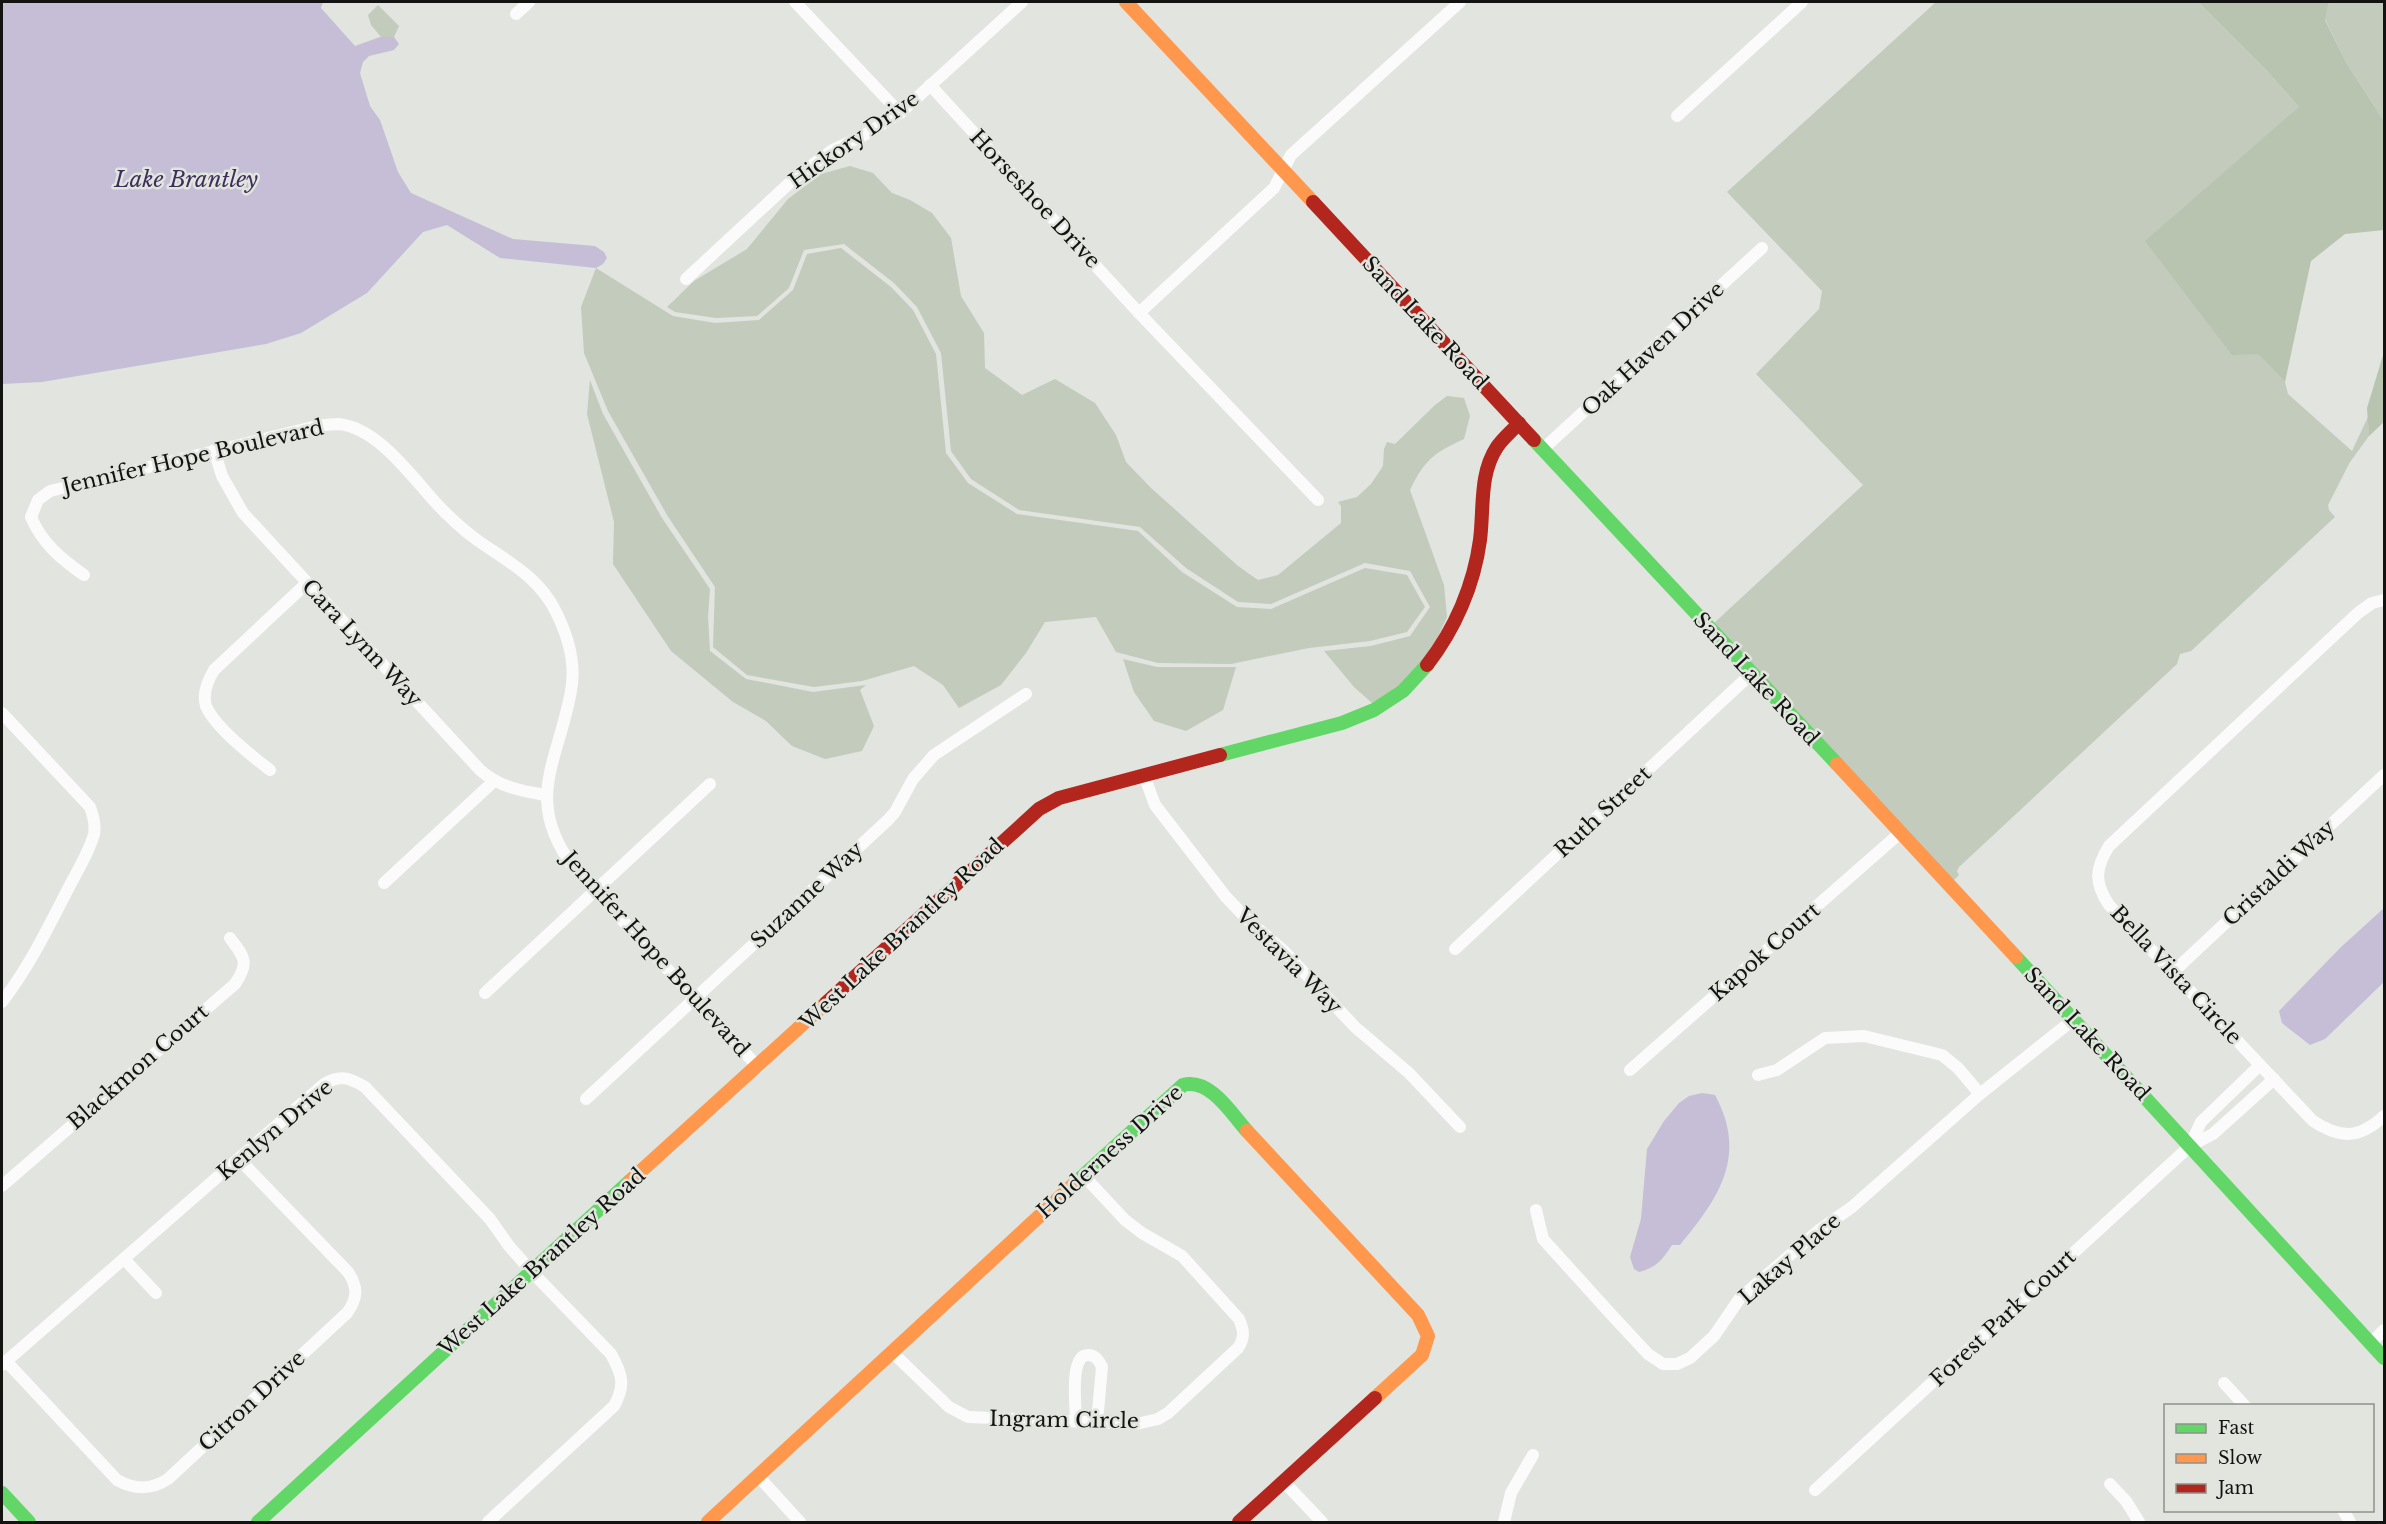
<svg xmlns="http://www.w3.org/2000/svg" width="2386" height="1524" font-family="'Libre Baskerville',serif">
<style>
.green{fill:#c2cbbc}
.forest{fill:#b8c4af}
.water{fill:#c5bed6}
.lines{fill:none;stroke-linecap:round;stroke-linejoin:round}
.street{stroke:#fafbfa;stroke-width:12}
.fast{stroke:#63d668;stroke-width:14}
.slow{stroke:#ff974d;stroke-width:14}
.jam{stroke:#b3261e;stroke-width:14}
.labels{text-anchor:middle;stroke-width:5;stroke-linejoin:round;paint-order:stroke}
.street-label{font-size:21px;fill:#131412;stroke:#e1e5de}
.water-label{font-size:22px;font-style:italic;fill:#3f2d5d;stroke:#e1e5de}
</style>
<rect width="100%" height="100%" fill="#e1e4df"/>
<g class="green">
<polygon points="1936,2 2198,2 2268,72 2299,107 2258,354 2285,382 2288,394 2352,451 2368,417 2369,436 2350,462 2328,505 2329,510 2335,517 2191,651 2180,654 2177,664 1959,867 1957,871 1959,875 1953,881 1713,624 1863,485 1756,374 1819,309 1822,291 1727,192"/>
<polygon points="2329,2 2384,2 2384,121 2347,64 2325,19"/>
<polygon points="378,5 399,26 394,37 381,37 371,25 368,15"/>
<path d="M850,166L873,173L892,193L910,200L932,213L951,238L961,296L984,333L985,368L1022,395L1055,379L1095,403L1116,435L1126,462L1150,487L1238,566L1258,580L1278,575L1341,523V506L1338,502L1357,497L1371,484L1383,466L1384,449L1387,442L1395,444L1435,405L1447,396L1464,398L1470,416L1464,439C1434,453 1425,459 1410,490L1444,585L1447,617L1431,652L1398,688L1372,703L1354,687L1324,651L1371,646L1410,636L1430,607L1410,571L1365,563L1271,604L1238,602L1186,568L1140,527L1019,510L971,479L951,451L941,353L917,307L894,283L844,244L804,250L789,288L757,316L716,318L675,312L667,307L694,281L747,249L788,199L821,174Z"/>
<polygon points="841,248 891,287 913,310 936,354 946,453 968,483 1017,514 1138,531 1182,572 1237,607 1271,609 1365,568 1407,575 1425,607 1407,632 1370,641 1309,648 1231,664 1158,663 1116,652 1096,617 1045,622 1026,653 1001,685 959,708 943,685 914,666 862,681 814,687 747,675 713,647 715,587 667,515 608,411 584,353 581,307 596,268 673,316 715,323 759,320 793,290 807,254"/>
<polygon points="590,380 603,414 662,518 710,589 708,617 710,651 746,679 813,692 866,685 860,690 874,726 862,751 825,759 792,746 766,721 733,702 671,651 613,564 614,522 587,414"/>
<polygon points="1123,659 1157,667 1236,667 1223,710 1186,731 1154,721 1134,692"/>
</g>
<g class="forest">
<polygon points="2198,2 2329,2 2325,20 2347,64 2384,121 2384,230 2345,234 2311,261 2285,382 2258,354 2232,355 2145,241 2299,107 2268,72"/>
<polygon points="2384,352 2384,422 2369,436 2367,408"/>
</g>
<g class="water">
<polygon points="2,2 323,2 321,8 355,46 380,37 394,37 399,44 394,50 369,56 363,62 360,73 370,106 380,120 398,172 411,193 513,239 595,246 604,252 607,258 603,264 596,268 500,258 447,225 423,232 367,293 301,333 266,344 42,382 2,384"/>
<polygon points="2384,908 2384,982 2325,1039 2310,1045 2282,1023 2279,1011 2340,948"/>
<path d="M1702,1093L1715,1095C1748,1156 1719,1198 1680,1245H1672C1663,1259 1656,1268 1639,1272L1634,1269L1630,1257L1641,1219L1647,1149L1664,1121L1679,1103L1689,1096Z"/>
</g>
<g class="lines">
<g class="street">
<polyline points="795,2 900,113"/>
<polyline points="516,14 529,2"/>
<polyline points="930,85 1139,313 1318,500"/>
<polyline points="1677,116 1802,2"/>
<polyline points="686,279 797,176 831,151 866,134 900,113 1022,2"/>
<polyline points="1139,313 1274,188 1291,155 1460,2"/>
<polyline points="1543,449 1762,248"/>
<path d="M214,450L222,476L243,513L480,770C499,787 521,791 546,795"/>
<path d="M84,575C61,559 42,543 31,517L38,500L50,491L321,425C327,425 334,424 339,424C378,428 412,477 436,503C449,517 462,529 477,540C507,561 539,577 556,612C568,636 576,665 571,691C558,763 523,800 574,868L758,1067"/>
<path d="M2384,600L2372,603L2358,613L2109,846C2095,869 2094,882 2109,905L2313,1121C2341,1139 2359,1139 2384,1116"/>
<path d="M2,713L90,807C93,815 96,824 94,834C89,853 77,871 68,889C48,928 29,967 2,1002"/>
<path d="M270,770C253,757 214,726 206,706C202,693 208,680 214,670L307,583"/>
<polyline points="1144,775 1155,805 1226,897 1249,921 1284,951 1355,1027 1409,1073 1460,1127"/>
<polyline points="384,883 493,782"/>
<polyline points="1455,949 1751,674"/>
<polyline points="2173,972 2384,775"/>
<polyline points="485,993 710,784"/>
<polyline points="1630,1070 1900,833"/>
<polyline points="1758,1075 1777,1070 1825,1038 1864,1036 1942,1055 1958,1068 1980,1094"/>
<polyline points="586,1099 888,820 895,812 913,779 934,755 1026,694"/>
<polyline points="2190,1146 2201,1122 2260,1065"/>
<path d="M2,1186L235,984C250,962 244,957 230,938"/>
<polyline points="1536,1210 1543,1239 1609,1312 1648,1354 1663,1364 1677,1364 1690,1358 1714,1336 1740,1298 1818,1231 1852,1207 1980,1094 2074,1019"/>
<polyline points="124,1259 156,1293"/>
<polyline points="2371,1343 2384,1330"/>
<path d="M893,1353L949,1407L968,1417L1136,1424L1158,1419L1168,1413L1238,1348C1245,1337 1244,1331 1239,1319L1182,1256L1142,1233L1125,1220L1083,1175"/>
<path d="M6,1361L117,1480C135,1490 151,1490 168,1479L347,1313C358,1298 358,1287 348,1272L239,1159"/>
<path d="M2,1365L324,1084C340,1074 350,1078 365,1087L490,1219L509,1246L531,1271L611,1354C622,1374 626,1385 614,1406L488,1522"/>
<polyline points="2224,1383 2245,1406"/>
<path d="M1076,1421C1076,1407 1069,1355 1088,1355C1096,1355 1099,1361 1102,1367L1097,1422"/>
<polyline points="758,1476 800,1522"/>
<polyline points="1284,1482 1322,1522"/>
<polyline points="2110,1484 2126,1501 2139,1522"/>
<polyline points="1815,1490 2190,1146 2213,1134 2274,1079"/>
<polyline points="2343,1510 2350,1522"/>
<polyline points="1504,1522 1511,1493 1533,1455"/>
</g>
<g class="fast">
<polyline points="1534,440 1837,764"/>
<polyline points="1220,755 1342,723 1374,710 1403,691 1427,665"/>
<polyline points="2016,957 2384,1358"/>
<path d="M1073,1185L1183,1085C1210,1078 1231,1113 1247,1131"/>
<polyline points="2,1493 29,1522"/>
<polyline points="258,1522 630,1181"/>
</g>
<g class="slow">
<polyline points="1126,2 1313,202"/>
<polyline points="1837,764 2016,957"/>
<polyline points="1247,1131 1418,1315 1428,1336 1422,1355 1375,1398"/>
<polyline points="630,1181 826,1003"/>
<polyline points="708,1522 1073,1185"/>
</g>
<g class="jam">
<polyline points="1313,202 1534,440"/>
<path d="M1427,665C1455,629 1474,585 1480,540C1484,509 1479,474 1497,447C1503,438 1512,431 1519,423"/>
<polyline points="826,1003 1039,809 1059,798 1220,755"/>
<polyline points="1239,1522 1375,1398"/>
</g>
</g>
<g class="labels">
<g class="street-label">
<text transform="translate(854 140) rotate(-35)" y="7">Hickory Drive</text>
<text transform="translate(1035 199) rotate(47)" y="7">Horseshoe Drive</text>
<text transform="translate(1425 323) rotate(47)" y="7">Sand Lake Road</text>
<text transform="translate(1653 349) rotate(-43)" y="7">Oak Haven Drive</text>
<text transform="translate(193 457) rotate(-13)" y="7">Jennifer Hope Boulevard</text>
<text transform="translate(362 643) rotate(47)" y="7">Cara Lynn Way</text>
<text transform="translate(1756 679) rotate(47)" y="7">Sand Lake Road</text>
<text transform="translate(1603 812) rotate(-43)" y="7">Ruth Street</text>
<text transform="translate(2279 873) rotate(-43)" y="7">Cristaldi Way</text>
<text transform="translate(807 895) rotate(-43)" y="7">Suzanne Way</text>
<text transform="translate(902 934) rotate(-43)" y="7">West Lake Brantley Road</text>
<text transform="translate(1765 952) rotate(-41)" y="7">Kapok Court</text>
<text transform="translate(656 954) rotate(48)" y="7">Jennifer Hope Boulevard</text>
<text transform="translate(1289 961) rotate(45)" y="7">Vestavia Way</text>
<text transform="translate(2176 975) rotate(47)" y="7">Bella Vista Circle</text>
<text transform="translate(2087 1034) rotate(47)" y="7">Sand Lake Road</text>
<text transform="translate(138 1067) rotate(-41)" y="7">Blackmon Court</text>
<text transform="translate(275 1130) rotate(-40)" y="7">Kenlyn Drive</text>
<text transform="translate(1110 1152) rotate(-42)" y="7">Holderness Drive</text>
<text transform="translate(1790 1259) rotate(-41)" y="7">Lakay Place</text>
<text transform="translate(542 1262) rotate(-42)" y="7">West Lake Brantley Road</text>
<text transform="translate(2003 1318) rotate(-43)" y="7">Forest Park Court</text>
<text transform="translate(252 1401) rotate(-43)" y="7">Citron Drive</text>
<text transform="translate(1064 1420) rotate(1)" y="7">Ingram Circle</text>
</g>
<g class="water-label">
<text x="186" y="187">Lake Brantley</text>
</g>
</g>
<rect width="2386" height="1524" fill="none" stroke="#131412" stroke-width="6"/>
<rect x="2164" y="1404" width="210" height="108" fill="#e1e5de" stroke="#8f918c" stroke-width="1.5"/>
<rect x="2176" y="1424" width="30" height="9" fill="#63d668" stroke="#8f918c" stroke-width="1.5"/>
<text x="2218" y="1434" font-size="18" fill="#131412">Fast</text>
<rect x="2176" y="1454" width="30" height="9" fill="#ff974d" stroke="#8f918c" stroke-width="1.5"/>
<text x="2218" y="1464" font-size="18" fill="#131412">Slow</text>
<rect x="2176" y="1484" width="30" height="9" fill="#b3261e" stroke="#8f918c" stroke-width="1.5"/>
<text x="2218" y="1494" font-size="18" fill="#131412">Jam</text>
</svg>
